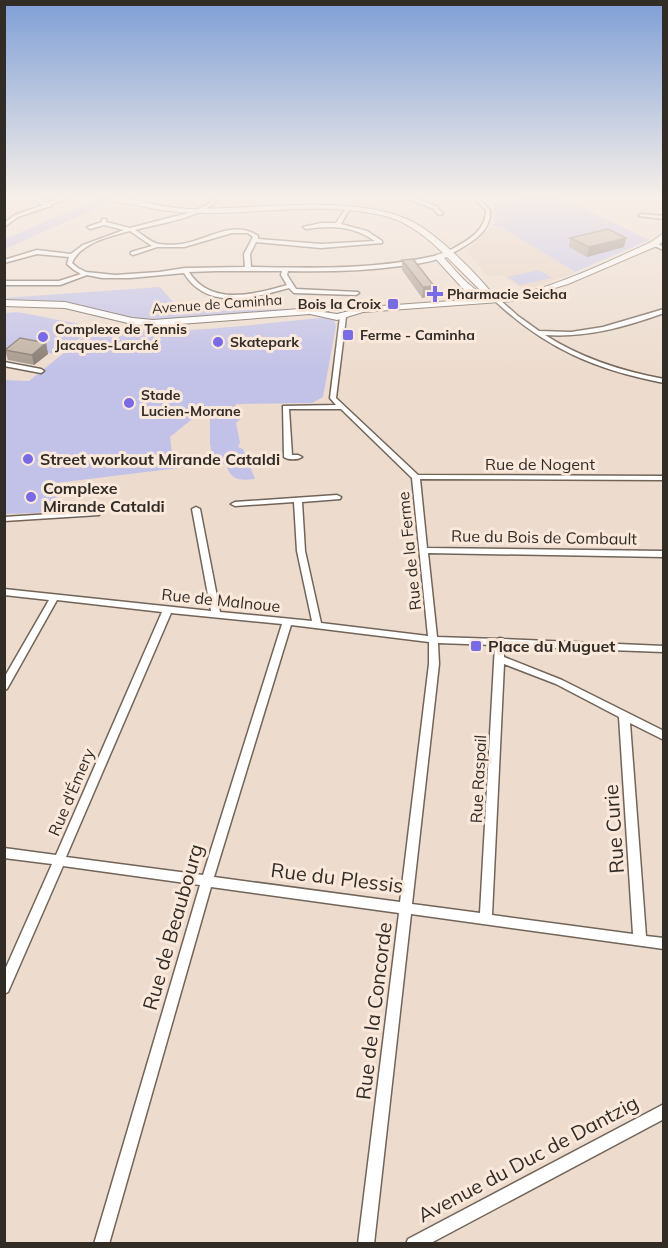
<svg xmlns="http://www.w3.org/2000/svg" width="668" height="1248" font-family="Mulish,sans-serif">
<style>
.built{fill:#e7d0be}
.green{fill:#c2c1e8;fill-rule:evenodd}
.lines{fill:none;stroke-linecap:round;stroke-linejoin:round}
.street-casing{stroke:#726458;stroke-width:3}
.secondary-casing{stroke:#726458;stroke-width:2}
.street{fill:#fff;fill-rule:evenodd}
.secondary{fill:#fff;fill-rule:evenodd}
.wall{fill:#a7998e}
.shaded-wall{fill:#887d74}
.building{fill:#c2b2a5;stroke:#887d74;stroke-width:1.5}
.poi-dot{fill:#796ae5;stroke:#fae9db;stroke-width:2}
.labels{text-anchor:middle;stroke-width:6;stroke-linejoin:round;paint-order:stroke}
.far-poi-label{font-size:14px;font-weight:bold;fill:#322c27;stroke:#fae9db;text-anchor:start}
.far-street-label{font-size:14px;fill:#322c27;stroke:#fae9db}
.poi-label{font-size:16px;font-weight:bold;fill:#322c27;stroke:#fae9db;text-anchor:start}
.street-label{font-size:16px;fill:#322c27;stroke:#fae9db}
.near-street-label{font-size:20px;fill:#322c27;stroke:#fae9db}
</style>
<rect width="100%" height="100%" fill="#eddcce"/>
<polygon class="built" points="490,227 499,228 517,236 575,273 525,290 501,275 488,276 466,251"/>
<g class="green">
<polygon points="539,196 558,196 649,240 575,272 501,227 490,226 496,223 493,220 506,221 493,219 494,217 498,217 493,205 488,205"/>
<polygon points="103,197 115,200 5,249 5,239"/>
<polygon points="539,270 552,278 520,285 507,277"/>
<polygon points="160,287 181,311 303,309 170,321 142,321 66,303 5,301 4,298"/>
<polygon points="18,312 94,327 58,355 17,347 5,356 5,313"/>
<path d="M321,318L334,320L336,326L323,397L312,403L236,404L235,410H231L238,413L241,418L236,423L240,443L238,447L243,449L255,479C240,481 231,480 226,465L220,463L56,483L57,512L5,514V380L29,381L96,327C171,337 246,325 321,318ZM202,411L210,412V444L213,458L199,462L173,461L170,437Z"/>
</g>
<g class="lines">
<defs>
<g id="street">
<polygon points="28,196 33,196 47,203 66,196 72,196 51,205 51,207 47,207 18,217 4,227 4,223 15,215 43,205"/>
<path d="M218,196H223C200,219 165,222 135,230C142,234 151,243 159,244C166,245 175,245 182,244C207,240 234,219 258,236V239L321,244L375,241C353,226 332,225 306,229L303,227L321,223H336L346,208L348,207L350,208L341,224L367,231L382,241V243L321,248L256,242L250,254L251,267C317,268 374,270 439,255L442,257C430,263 414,264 401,266C363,271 325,272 288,271L287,275L296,289L358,292L359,293L356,295L294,293L289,288C253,298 207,311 184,273L130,278H102L87,275L60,285H4V281H59L81,274L74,270L67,264L69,257L37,254L4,263V260L37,250L71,254L83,245L124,230L104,225L90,229L87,227L102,222V219H106V222L130,228L192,212L207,205ZM130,231L152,246L131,252V254L133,255L157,247H184L232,233H248L253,237L244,254L245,267L185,268L159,272L115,275L86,272L78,268L72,263C80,243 111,236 130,231ZM216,271H282L281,275L287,285C255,294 211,307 189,272Z"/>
<polygon points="407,196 436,206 443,214 439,215 432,208 406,198"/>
<path d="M471,196H476L490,210C492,233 468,244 451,254H447V252C464,242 486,233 486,210Z"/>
<polygon points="641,214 664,216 664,219 639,216 639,215"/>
<polygon points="654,242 664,247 664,250 652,245 651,244"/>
<path d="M496,300H500L518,316L539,331L571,332L603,327L664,309V313C625,327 586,338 545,335C581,358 621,371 664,379V383C596,370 547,349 496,302Z"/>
<path d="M343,315L346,317L336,398L418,475L664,476V480L420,479L427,548L664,551V557L428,553L437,637L497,639L500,638L504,639L664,646V652L504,646V657L562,680L664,731V740L630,723L646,936L664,938V949L411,914L374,1244H358L399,913L211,887L109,1244H94L200,885L63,866L8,992L4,994V972L52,864L4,858V848L56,855L162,612L57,600L7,689L4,690V678L49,600L4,595V589L211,611L192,509L196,507L200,509L220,612L312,621L297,551L294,502L235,506L231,504L235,502L337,495L341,497L340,499L302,502L305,551L321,623L428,636L412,478L341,409H289L292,455H298L302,457C298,460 288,460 284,457L283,406L336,405L330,398L340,317ZM171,613L282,624L203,875L66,857ZM291,625L429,642V664L400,902L214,877ZM438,643L495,645L480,913L412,904L439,664ZM504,664L556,684L619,717L633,934L492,915Z"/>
<polygon points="4,362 41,369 44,371 41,373 4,366"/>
<polygon points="96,511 99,511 100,513 99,515 4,521 4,517"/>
<polygon points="664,1104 664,1119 429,1244 406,1244 408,1239"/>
</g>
<path id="secondary" d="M101,196C132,196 161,209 192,209C254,209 353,194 409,220C436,233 472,269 491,292L484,294L447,257L444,258C457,272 468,287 485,295C514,308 621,256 651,242L664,233V240L657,246L568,284L512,301L363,312L337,320L310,314L153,326L132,324L65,308L4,306V300L65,302L132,318L153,320L313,308L334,304L367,307L480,299L467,293L436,259V255L443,253C426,236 405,220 381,215C302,197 220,225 141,206C128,204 112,202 101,196ZM334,310L349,311L337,314L323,312Z"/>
</defs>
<use href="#street" class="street-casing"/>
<use href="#secondary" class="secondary-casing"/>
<use href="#street" class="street"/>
<use href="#secondary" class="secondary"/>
</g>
<g class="wall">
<polygon points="570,238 626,238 624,247 587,257 569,247"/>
<polygon points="402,260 434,296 422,298 402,270"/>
<polygon points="46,343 48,354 34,365 8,360 5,350"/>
</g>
<g class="shaded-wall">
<polygon points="626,238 624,247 587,257 589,247"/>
<polygon points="434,286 434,296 422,298 423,287"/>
<polygon points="46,343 48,354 34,365 32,355"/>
</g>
<g class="building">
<polygon points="608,229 626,238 589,247 570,238"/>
<polygon points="413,259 434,286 423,287 402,260"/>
<polygon points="20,338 46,343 32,355 5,350"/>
</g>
<linearGradient id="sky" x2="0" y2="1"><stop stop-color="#7f9fd6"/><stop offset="0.53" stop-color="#f7efe9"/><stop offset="1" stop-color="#f7efe9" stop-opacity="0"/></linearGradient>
<rect width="668" height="371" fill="url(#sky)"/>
<g class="poi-dot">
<path d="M432 285h6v6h6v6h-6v6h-6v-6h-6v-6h6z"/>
<rect x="387" y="298" width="12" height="12" rx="3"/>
<rect x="342" y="329" width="12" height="12" rx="3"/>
<circle cx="43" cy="337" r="6"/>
<circle cx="218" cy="342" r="6"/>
<circle cx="129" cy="403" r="6"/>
<circle cx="28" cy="459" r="6"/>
<circle cx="31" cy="497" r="6"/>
<rect x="470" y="640" width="12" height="12" rx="3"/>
</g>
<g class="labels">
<g class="far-poi-label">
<text x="447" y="299">Pharmacie Seicha</text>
<text x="381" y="309" text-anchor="end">Bois la Croix</text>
<text x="55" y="334">Complexe de Tennis<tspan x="55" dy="16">Jacques-Larché</tspan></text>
<text x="360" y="340">Ferme - Caminha</text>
<text x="230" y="347">Skatepark</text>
<text x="141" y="400">Stade<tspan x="141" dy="16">Lucien-Morane</tspan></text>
</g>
<g class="far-street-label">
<text transform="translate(217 304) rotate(-4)" y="5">Avenue de Caminha</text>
</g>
<g class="poi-label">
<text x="40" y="465">Street workout Mirande Cataldi</text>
<text x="43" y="494">Complexe<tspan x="43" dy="18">Mirande Cataldi</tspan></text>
<text x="488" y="652">Place du Muguet</text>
</g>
<g class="street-label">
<text x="540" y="470">Rue de Nogent</text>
<text transform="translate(544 537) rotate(1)" y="6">Rue du Bois de Combault</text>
<text transform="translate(409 551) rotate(-96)" y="6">Rue de la Ferme</text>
<text transform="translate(221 600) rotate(6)" y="6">Rue de Malnoue</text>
<text transform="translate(478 779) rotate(-87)" y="6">Rue Raspail</text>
<text transform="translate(71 792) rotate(-67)" y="6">Rue d'Émery</text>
</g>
<g class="near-street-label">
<text transform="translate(614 829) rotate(-94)" y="7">Rue Curie</text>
<text transform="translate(337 878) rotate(7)" y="7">Rue du Plessis</text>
<text transform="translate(173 927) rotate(-74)" y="7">Rue de Beaubourg</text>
<text transform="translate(374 1011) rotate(-83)" y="7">Rue de la Concorde</text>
<text transform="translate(528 1159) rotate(-28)" y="7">Avenue du Duc de Dantzig</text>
</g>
</g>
<rect width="668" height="1248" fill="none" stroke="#322c27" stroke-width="12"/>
</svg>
